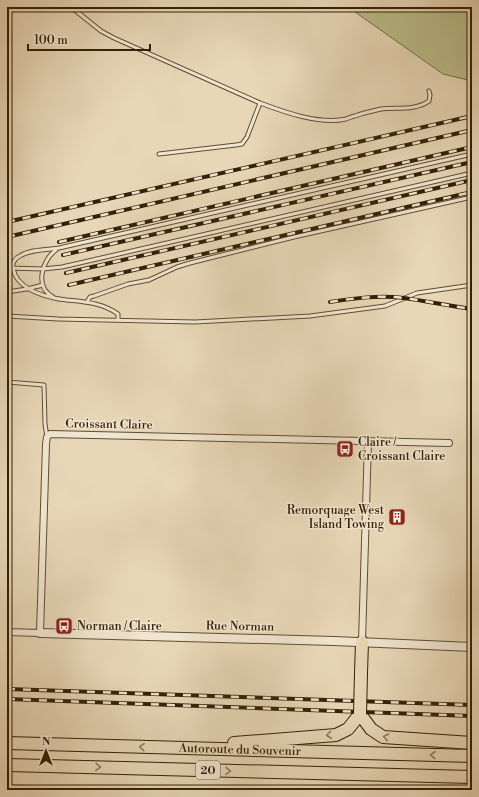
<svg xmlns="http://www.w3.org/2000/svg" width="479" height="797" font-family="'Libre Bodoni',serif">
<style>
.green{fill:#bbbd8a;stroke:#776f48}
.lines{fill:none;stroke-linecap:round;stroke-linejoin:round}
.service-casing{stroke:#604e32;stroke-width:5}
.minor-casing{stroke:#604e32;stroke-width:8}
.tertiary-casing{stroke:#604e32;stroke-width:10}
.motorway-casing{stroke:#332106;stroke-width:14}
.service{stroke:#f0e5d0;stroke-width:3}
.minor{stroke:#f0e5d0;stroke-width:6}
.tertiary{stroke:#f0e5d0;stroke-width:8}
.motorway{stroke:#e8d7b7;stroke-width:12}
.rail-casing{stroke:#332106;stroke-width:4}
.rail{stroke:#f0e5d0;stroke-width:2.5;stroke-dasharray:8;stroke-linecap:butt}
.motorway-bridge-casing{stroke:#332106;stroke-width:14;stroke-linecap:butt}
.motorway-bridge{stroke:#e8d7b7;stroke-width:12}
.oneway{stroke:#8e7c5e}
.labels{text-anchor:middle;stroke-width:3;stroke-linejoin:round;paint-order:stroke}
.shield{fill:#f0e5d0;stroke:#6c5c43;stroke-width:1}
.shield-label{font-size:11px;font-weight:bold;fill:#332106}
.street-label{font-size:12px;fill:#332106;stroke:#f0e5d0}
.poi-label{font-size:12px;fill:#332106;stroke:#f0e5d0;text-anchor:start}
</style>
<rect width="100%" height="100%" fill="#e8d7b7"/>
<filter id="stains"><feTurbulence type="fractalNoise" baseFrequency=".005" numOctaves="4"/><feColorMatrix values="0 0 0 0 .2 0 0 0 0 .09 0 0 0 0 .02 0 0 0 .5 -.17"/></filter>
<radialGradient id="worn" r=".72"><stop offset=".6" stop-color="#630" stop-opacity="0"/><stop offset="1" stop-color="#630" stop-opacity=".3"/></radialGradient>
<g class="green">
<polygon points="348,7 472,7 472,81 443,74"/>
<polygon points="7,785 206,790 7,790"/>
</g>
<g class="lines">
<defs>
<g id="service">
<polyline points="71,7 101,31 114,38 260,103 247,137 242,144 236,145 159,154"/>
<path d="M260,103C284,112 320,125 346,119C349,118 352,116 355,116C363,113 372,111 381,109C397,107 415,111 429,101L430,95L429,91"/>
<polyline points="7,268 43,269 62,267 472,173"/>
<polyline points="7,292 27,289 43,285"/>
<path d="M53,297C34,287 42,260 56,250"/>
<path d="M59,299C42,296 16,288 13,268C12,263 15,258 20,256C31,249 47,250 59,248L472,154"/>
<path d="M59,299C79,302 100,301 118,314V320"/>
<polyline points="87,302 90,297 94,296 128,284 149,280 177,267 190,263 294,237 472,197"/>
<polyline points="7,316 58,319 195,322 310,316 385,306 417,293 472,285"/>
<polyline points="7,382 44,385 45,424 47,437"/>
</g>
<g id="minor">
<polyline points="7,632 40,633 46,444 47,437 50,434 449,443"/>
<polyline points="362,642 368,441"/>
</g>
<polyline id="tertiary" points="40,633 334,641 472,647"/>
<g id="motorway">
<polyline points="361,673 362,642"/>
<path id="s1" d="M7,743L472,756"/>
<polyline points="234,743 336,735 348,729 360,714 371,729 383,737 472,743"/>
<polyline points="7,765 472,777"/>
</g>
</defs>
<use href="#service" class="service-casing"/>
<use href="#minor" class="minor-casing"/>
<use href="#tertiary" class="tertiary-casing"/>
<use href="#motorway" class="motorway-casing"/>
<use href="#service" class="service"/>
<use href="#minor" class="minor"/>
<use href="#tertiary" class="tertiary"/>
<use href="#motorway" class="motorway"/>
<defs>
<g id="rail">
<polyline points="7,222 472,116"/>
<polyline points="7,237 472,130"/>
<polyline points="59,242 472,147"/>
<polyline points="63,255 472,162"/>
<polyline points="66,273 472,180"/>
<polyline points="69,285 472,192"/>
<path d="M330,302C355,298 379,295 404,298C427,301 449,306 472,309"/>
<polyline points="7,689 472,705"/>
<polyline points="7,699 472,716"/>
</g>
</defs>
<use href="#rail" class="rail-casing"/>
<use href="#rail" class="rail"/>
<defs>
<polyline id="motorway-bridge" points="360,714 361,673"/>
</defs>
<use href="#motorway-bridge" class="motorway-bridge-casing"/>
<use href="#motorway-bridge" class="motorway-bridge"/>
</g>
<defs><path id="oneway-chevron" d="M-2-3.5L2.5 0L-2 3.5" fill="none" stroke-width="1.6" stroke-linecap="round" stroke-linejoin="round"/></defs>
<g class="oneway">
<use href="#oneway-chevron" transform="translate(329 735) rotate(174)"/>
<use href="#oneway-chevron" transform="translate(386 737) rotate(-169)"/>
<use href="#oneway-chevron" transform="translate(142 747) rotate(-178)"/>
<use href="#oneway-chevron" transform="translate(433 755) rotate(-178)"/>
<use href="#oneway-chevron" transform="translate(98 767) rotate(2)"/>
<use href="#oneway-chevron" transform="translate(228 771) rotate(2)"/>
</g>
<defs>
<symbol id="bus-square" viewBox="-11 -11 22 22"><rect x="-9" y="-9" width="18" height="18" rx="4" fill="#8f2418" stroke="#f0e5d0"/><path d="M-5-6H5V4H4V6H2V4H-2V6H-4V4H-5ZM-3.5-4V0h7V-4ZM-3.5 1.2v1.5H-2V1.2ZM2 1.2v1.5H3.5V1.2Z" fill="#fff"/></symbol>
<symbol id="building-square" viewBox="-11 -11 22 22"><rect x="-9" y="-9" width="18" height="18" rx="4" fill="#8f2418" stroke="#f0e5d0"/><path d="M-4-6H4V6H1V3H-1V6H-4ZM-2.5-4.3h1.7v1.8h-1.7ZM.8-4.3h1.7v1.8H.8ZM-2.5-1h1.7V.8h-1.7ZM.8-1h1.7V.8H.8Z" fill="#fff"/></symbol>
</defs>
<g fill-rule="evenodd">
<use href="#bus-square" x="335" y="439" width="20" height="20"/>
<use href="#building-square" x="387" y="507" width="20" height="20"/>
<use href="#bus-square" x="54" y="616" width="20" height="20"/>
</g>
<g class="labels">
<rect class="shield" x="196" y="761" width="24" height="18" rx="3"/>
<g class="shield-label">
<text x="208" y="774">20</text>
</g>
<g class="street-label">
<text transform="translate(109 424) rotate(1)" y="4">Croissant Claire</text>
<text transform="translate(240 626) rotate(1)" y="4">Rue Norman</text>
<text dy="4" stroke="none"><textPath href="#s1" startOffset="233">Autoroute du Souvenir</textPath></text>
</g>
<g class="poi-label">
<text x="358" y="446">Claire /<tspan x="358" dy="14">Croissant Claire</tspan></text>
<text x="384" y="514" text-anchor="end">Remorquage West<tspan x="384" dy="14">Island Towing</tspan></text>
<text x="77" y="630">Norman / Claire</text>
</g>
</g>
<rect width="479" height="797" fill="none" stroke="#e8d7b7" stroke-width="24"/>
<rect x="8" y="8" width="463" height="781" fill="none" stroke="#332106" stroke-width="2"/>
<rect x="12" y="12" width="455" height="773" fill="none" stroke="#332106"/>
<g transform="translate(46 751)" stroke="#f0e5d0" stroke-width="3" paint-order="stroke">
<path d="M0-3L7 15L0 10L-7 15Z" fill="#332106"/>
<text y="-6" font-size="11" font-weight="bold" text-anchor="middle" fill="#332106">N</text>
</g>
<path d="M28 44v6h122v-6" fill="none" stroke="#332106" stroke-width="2"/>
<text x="34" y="44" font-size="12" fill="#332106" stroke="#f0e5d0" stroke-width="3" paint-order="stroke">100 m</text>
<rect width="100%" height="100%" filter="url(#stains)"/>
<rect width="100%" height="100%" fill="url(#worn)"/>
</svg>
